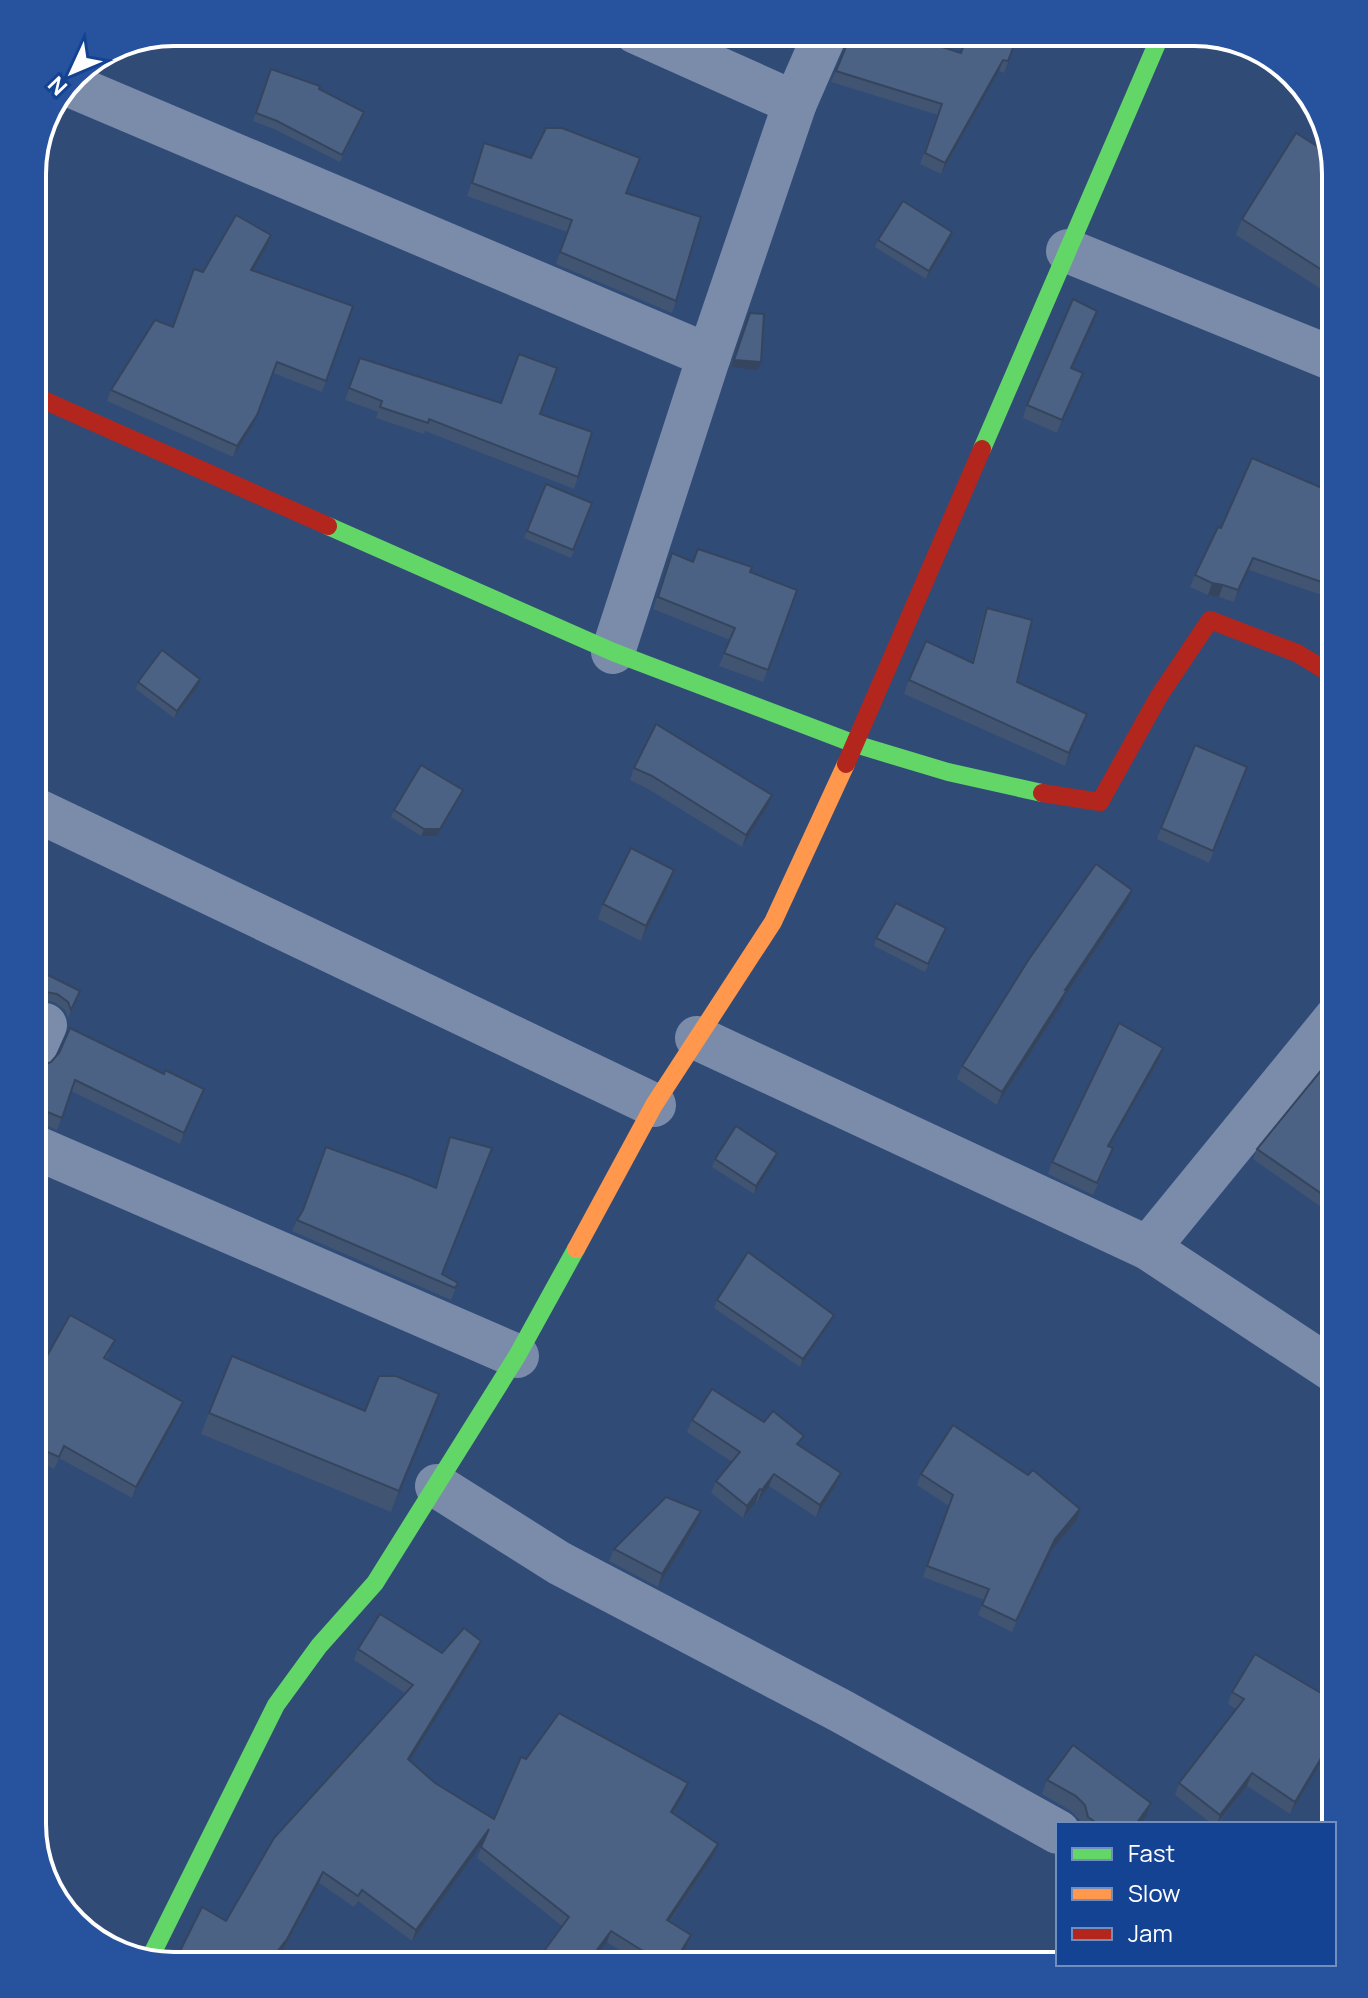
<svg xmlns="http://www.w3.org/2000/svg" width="1368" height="1998" font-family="Manrope,sans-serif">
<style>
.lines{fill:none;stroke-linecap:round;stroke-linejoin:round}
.street{stroke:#7a8ca9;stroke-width:44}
.fast{stroke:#63d668;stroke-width:18}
.slow{stroke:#ff974d;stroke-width:18}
.jam{stroke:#b3261e;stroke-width:18}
.wall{fill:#415472}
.shaded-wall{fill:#35455d}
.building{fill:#4c6285;stroke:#35455d;stroke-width:2}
.rim{fill:none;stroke:#fff;stroke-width:4}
</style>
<rect width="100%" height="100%" fill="#314b77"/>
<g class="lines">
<g class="street">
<polyline points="636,32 795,103"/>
<polyline points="67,84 709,356"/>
<polyline points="1068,251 1336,360"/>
<polyline points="613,652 709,356 795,103 826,32"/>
<polyline points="32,808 654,1105"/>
<polyline points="697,1038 1148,1248 1336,1372"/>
<polyline points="32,1054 45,1025"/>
<polyline points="32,1146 517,1356"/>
<polyline points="1148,1248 1336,1018"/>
<polyline points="437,1486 559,1563 841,1711 1058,1832"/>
</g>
<g class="fast">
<polyline points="982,449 1162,32"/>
<polyline points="328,526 613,652 855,744 948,772 1042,793"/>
<polyline points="149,1960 276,1705 319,1646 375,1583 517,1356 576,1249"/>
</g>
<polyline class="slow" points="576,1249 654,1105 773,922 846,764"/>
<g class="jam">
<polyline points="32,395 328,526"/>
<polyline points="846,764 982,449"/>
<polyline points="1042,793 1100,802 1159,696 1210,620 1297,653 1336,677"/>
</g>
</g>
<g class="wall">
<polygon points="850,32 895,32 961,53 1019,32 1004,73 999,71 941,174 920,164 938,115 831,82 849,39"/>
<polygon points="271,69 364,112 340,162 274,129 253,121"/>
<polygon points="484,143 676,301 672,313 556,264 567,232 467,196"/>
<polygon points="1336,174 1336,289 1332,296 1236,235 1242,219"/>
<polygon points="271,235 267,246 253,271 353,306 322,392 273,373 253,425 233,457 107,401 111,390 173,327 203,272"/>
<polygon points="878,240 950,240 926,279 875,247"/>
<polygon points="1093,324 1072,368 1078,386 1057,433 1023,418 1027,405"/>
<polygon points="360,358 540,414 578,477 574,489 425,431 424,434 376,418 378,412 345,400"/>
<polygon points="546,484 592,503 571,558 524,538"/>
<polygon points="1336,494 1336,600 1249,570 1234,602 1219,597 1208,595 1190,587 1195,575 1221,528"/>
<polygon points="672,553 693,562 750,572 797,590 763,682 719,666 730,640 653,609"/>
<polygon points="987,608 1017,682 1087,714 1065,766 904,694 909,680 972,662 982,621"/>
<polygon points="138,682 198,687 174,718 136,689"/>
<polygon points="634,768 767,807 742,847 648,789 630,780"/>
<polygon points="1243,778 1209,863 1157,839 1161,828"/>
<polygon points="463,790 460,797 437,836 421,836 391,817 394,810"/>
<polygon points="674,870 669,885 641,941 598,919 603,904"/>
<polygon points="1127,903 1065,996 1062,1004 997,1105 957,1079 962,1066"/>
<polygon points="946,928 925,972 874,946 876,938"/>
<polygon points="32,967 80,991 68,1018 65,1010 54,1002 43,1000 32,1004"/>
<polygon points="1163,1048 1159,1060 1109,1146 1109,1160 1093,1195 1048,1174 1052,1162"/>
<polygon points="1336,1052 1336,1153 1334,1155 1336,1185 1321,1207 1253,1159 1257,1149"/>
<polygon points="32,1066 164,1074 204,1089 180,1144 71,1091 57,1130 41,1123 32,1122"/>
<polygon points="450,1137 442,1274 458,1283 451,1300 292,1231 297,1220 435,1188"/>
<polygon points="715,1159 774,1161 754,1194 712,1167"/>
<polygon points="717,1300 831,1322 800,1367 714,1308"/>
<polygon points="110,1352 106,1359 178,1414 132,1498 59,1458 54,1469 32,1458 32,1369 38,1372"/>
<polygon points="439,1394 391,1512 201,1434 209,1413 365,1411"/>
<polygon points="692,1420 800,1446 841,1473 836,1485 816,1517 769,1486 757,1503 756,1502 743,1518 711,1493 716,1481 732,1462 687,1432"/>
<polygon points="921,1474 1080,1509 1077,1520 1052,1550 1012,1632 978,1615 984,1600 923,1577 949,1506 917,1485"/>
<polygon points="697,1523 658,1587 609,1561 614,1549"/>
<polygon points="481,1641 477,1652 409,1760 435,1783 494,1819 526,1759 688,1783 684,1794 673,1814 714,1855 670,1922 691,1935 687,1946 674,1966 645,1966 607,1942 562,1926 477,1858 483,1843 412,1941 358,1901 354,1907 319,1883 283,1950 271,1966 174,1966 177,1957 226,1921 405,1693 354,1660 358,1649 442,1653"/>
<polygon points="1232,1692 1336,1702 1336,1738 1290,1814 1247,1786 1218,1824 1212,1824 1175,1795 1179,1783 1236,1709 1228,1704"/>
<polygon points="1047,1780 1146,1817 1141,1824 1081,1824 1080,1820 1071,1811 1042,1794"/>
</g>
<g class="shaded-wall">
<polygon points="1003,60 999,71 941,174 945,163"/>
<polygon points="952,232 950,240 926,279 929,271"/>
<polygon points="271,235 267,246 247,281 251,270"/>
<polygon points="1097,311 1093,324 1066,381 1071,368"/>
<polygon points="734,360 761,362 758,370 732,367"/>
<polygon points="273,373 253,425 233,457 237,446"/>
<polygon points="1083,373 1078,386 1057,433 1062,420"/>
<polygon points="1253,558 1249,570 1234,602 1238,590"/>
<polygon points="1212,583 1223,585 1219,597 1208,595"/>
<polygon points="200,679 198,687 174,718 177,711"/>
<polygon points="1087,714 1082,727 1065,766 1069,753"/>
<polygon points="463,790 460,797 437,836 421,836 424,829"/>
<polygon points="772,795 767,807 742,847 746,835"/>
<polygon points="674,870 669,885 641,941 646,926"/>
<polygon points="1132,890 1127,903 1065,996 1062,1004 997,1105 1002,1092 1065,990"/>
<polygon points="46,992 43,1000 32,1004 32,999 34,997"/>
<polygon points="1163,1048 1159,1060 1103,1157 1108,1146"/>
<polygon points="204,1089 200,1100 180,1144 184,1133"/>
<polygon points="32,1110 45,1111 41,1123 32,1122"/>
<polygon points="1336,1146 1336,1153 1326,1163 1330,1153"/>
<polygon points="777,1153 774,1161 754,1194 756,1186"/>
<polygon points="1336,1180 1336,1185 1321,1207 1325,1196"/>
<polygon points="834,1315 831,1322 800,1367 803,1359"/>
<polygon points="439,1394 432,1415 391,1512 399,1491"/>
<polygon points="183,1402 178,1414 132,1498 136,1487"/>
<polygon points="841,1473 836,1485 816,1517 820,1505"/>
<polygon points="774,1474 769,1486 757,1503 762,1490"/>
<polygon points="760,1489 756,1502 743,1518 747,1506"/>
<polygon points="1080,1509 1077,1520 1052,1550 1012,1632 1055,1539"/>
<polygon points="701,1511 697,1523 658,1587 662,1574"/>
<polygon points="481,1641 477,1652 404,1770 408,1759"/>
<polygon points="1336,1733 1336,1738 1290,1814 1295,1802"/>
<polygon points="1252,1773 1247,1786 1217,1824 1220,1815"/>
<polygon points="688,1783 684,1794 667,1823 671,1812"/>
<polygon points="1151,1803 1146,1817 1141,1824 1136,1824"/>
<polygon points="489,1829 485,1840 412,1941 416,1930"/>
<polygon points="718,1844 714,1855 663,1931 667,1920"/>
<polygon points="323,1872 319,1883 283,1950 271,1966 266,1966"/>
<polygon points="611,1931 607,1942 589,1966 585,1966"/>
<polygon points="691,1935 687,1946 674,1966 672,1966"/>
</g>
<g class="building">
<polygon points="852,32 895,32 961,53 969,32 1019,32 1008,61 1003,60 945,163 925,153 942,104 836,71"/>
<polygon points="271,69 320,86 319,89 364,112 342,155 277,121 256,113"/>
<polygon points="546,128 562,128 640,158 626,193 701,217 676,301 560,252 572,220 472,183 484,143 531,158"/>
<polygon points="1296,133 1331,155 1336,174 1336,279 1242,219"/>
<polygon points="903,201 952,232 929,271 878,240"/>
<polygon points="236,215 271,235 251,270 353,306 326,381 277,362 257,415 237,446 111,390 155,320 173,327 194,269 203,272"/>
<polygon points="1073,299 1097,311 1071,368 1083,373 1062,420 1027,405"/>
<polygon points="750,313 764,314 761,362 734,360"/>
<polygon points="519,354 557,368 540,414 592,432 578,477 429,419 428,423 380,407 382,401 349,388 360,358 501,403"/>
<polygon points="1252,458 1336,494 1336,587 1253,558 1238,590 1223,585 1212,583 1195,575 1218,527 1221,528"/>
<polygon points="546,484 592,503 573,550 527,531"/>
<polygon points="698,549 752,567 750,572 797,590 768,670 724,653 735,628 658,597 672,553 693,562"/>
<polygon points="987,608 1032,620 1017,682 1087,714 1069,753 909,680 926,641 973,663"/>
<polygon points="162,650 200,679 177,711 138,682"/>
<polygon points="656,724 772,795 746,835 652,776 634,768"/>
<polygon points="1195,745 1247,767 1213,851 1161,828"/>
<polygon points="421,765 463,790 440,829 424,829 394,810"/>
<polygon points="631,848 674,870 646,926 603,904"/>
<polygon points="1096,864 1132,890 1065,990 1067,990 1002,1092 962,1066 1029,959"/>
<polygon points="32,888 37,892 32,898"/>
<polygon points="896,903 946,928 928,964 876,938"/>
<polygon points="32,967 80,991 71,1010 68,1002 57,994 46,992 34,997 32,999"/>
<polygon points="1119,1023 1163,1048 1108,1146 1113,1148 1097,1183 1052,1162"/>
<polygon points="70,1028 164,1074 165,1070 204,1089 184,1133 75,1080 62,1118 45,1111 32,1110 32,1066 40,1067 51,1062 59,1053"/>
<polygon points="1336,1052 1336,1146 1330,1153 1336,1157 1336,1180 1325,1196 1257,1149"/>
<polygon points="736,1126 777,1153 756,1186 715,1159"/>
<polygon points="450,1137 492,1148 442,1274 458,1283 455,1288 297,1220 303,1210 326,1147 410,1177 436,1188"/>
<polygon points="748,1252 834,1315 803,1359 717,1300"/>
<polygon points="70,1315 115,1340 104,1358 183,1402 136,1487 64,1446 59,1457 32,1445 32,1369 38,1372"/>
<polygon points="232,1356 365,1411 379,1376 396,1376 439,1394 399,1491 209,1413"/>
<polygon points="712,1389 764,1422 773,1411 804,1436 797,1444 841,1473 820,1505 774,1474 762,1490 760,1489 747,1506 716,1481 740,1452 692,1420"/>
<polygon points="953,1425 1028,1475 1033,1470 1080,1509 1055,1539 1016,1621 982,1605 989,1589 927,1566 953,1495 921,1474"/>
<polygon points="666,1497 701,1511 662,1574 614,1549"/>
<polygon points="380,1614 442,1653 464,1628 481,1641 408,1759 435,1783 494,1819 521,1757 526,1759 559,1713 688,1783 671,1812 718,1844 667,1920 691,1935 672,1966 667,1966 611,1931 585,1966 533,1966 569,1917 481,1847 489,1829 416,1930 362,1890 358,1896 323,1872 287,1939 266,1966 192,1966 177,1957 202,1907 226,1921 274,1838 413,1685 358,1649"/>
<polygon points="1255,1654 1336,1702 1336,1733 1295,1802 1252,1773 1220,1815 1179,1783 1244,1699 1232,1692"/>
<polygon points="1073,1745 1151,1803 1136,1824 1098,1824 1088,1817 1085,1805 1076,1796 1047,1780"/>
</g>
<path d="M0 0H1368V1998H0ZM174 46H1194A128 128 0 0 1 1322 174V1824A128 128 0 0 1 1194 1952H174A128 128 0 0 1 46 1824V174A128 128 0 0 1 174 46Z" fill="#27529d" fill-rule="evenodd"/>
<path class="rim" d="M174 46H1194A128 128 0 0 1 1322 174V1824A128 128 0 0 1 1194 1952H174A128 128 0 0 1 46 1824V174A128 128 0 0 1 174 46Z"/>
<rect x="1056" y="1822" width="280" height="144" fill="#144394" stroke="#728ebf" stroke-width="2"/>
<rect x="1072" y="1848" width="40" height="12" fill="#63d668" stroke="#728ebf" stroke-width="2"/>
<text x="1128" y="1862" font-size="24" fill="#ffffff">Fast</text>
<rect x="1072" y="1888" width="40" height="12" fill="#ff974d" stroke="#728ebf" stroke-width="2"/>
<text x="1128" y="1902" font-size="24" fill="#ffffff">Slow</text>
<rect x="1072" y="1928" width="40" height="12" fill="#b3261e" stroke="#728ebf" stroke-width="2"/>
<text x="1128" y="1942" font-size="24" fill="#ffffff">Jam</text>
<g transform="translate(72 72) rotate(226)" stroke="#144394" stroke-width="6" paint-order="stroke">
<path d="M0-6L14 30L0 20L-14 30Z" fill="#ffffff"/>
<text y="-12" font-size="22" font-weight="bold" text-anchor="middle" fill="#ffffff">N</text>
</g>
</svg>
